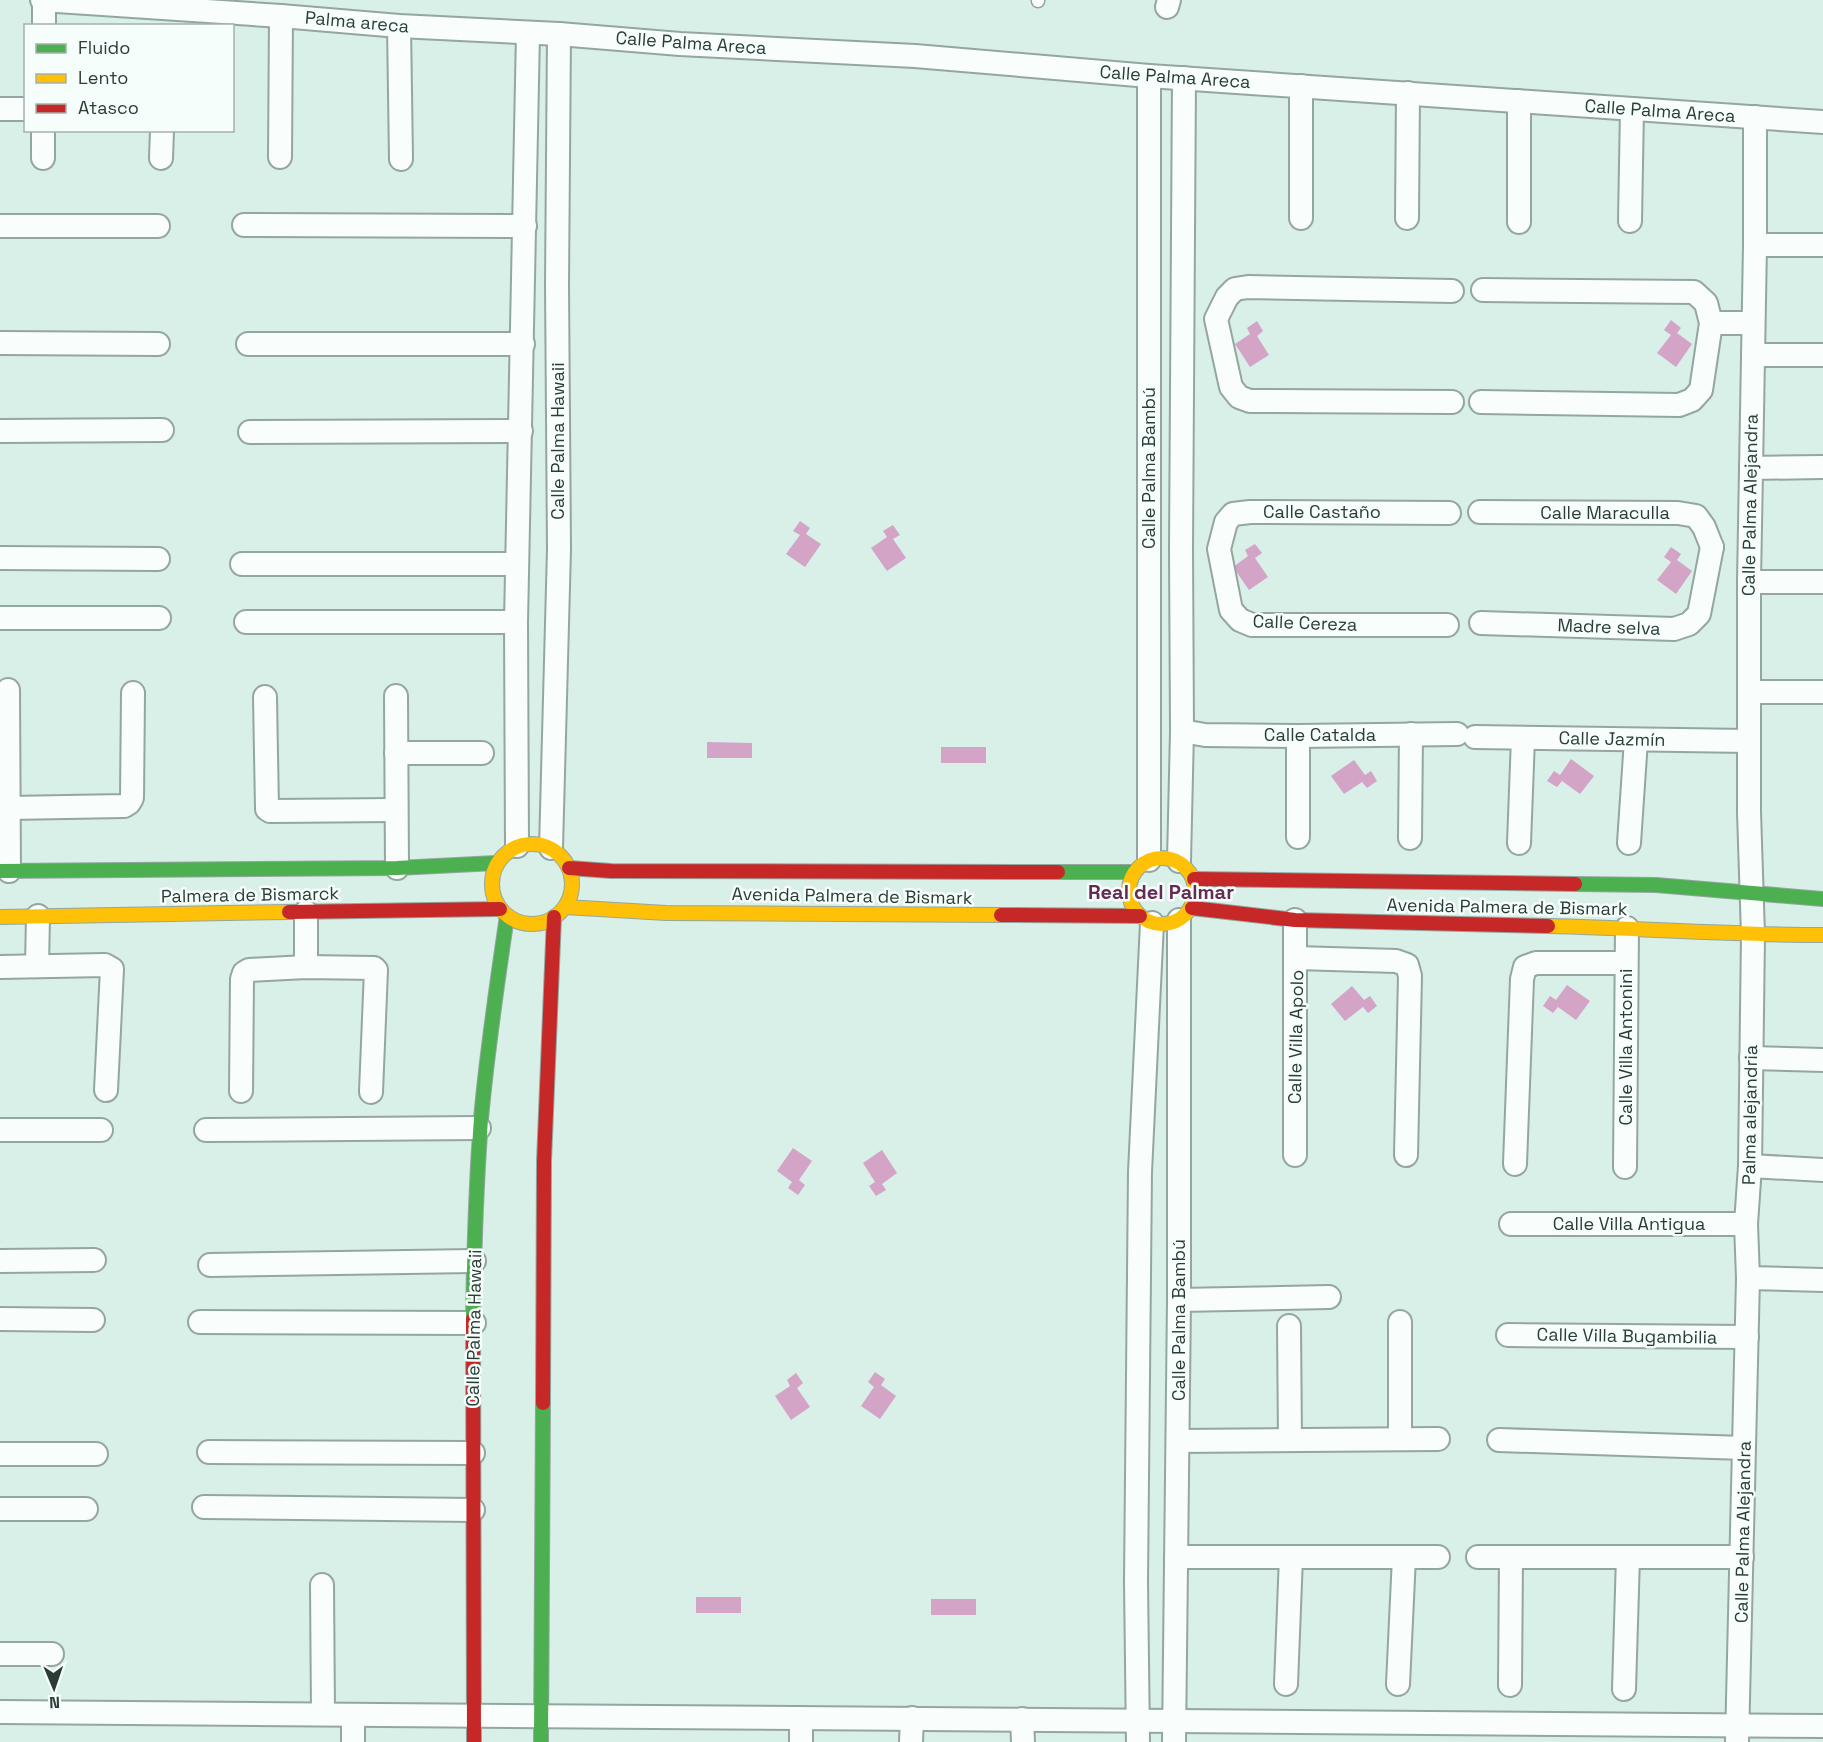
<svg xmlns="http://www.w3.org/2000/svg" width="1823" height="1742" font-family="'Space Grotesk',sans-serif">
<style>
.water{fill:#d4a4c7}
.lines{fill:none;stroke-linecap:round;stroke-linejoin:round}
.lane-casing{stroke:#94a6a0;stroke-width:15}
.street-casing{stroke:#94a6a0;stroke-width:26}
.fast-casing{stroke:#94a6a0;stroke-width:16}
.slow-casing{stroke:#94a6a0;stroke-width:16}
.jam-casing{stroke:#94a6a0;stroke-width:16}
.lane{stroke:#f9fdfc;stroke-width:12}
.street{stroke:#f9fdfc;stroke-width:22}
.fast{stroke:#4caf50;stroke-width:14}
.slow{stroke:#ffc107;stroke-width:14}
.jam{stroke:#c62828;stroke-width:14}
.labels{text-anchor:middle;stroke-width:5;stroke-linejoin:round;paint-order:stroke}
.street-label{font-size:18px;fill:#2b3c36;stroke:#f6fefb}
.neighbourhood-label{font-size:20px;font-weight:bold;fill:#652b54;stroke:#f6fefb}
</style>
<rect width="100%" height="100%" fill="#d8f0e8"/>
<g class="water">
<polygon points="1671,320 1681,328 1677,333 1692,344 1676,367 1657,353 1671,335 1664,330"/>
<polygon points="1257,321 1263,331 1257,336 1269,355 1250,367 1235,344 1250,334 1247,328"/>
<polygon points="800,521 810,528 806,534 821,544 805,567 786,554 800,535 793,531"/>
<polygon points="893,525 900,535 893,539 906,558 887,571 871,548 887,537 883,531"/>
<polygon points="1255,544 1262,553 1255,558 1268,577 1249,590 1233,567 1248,556 1245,550"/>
<polygon points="1671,547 1681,554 1677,560 1692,571 1676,594 1657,580 1671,562 1664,557"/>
<polygon points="707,742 752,743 752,758 707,758"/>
<rect x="941" y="747" width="45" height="16"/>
<polygon points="1571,759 1594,776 1580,794 1562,781 1557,787 1547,781 1554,771 1560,775"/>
<polygon points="1354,760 1365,775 1371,771 1377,781 1367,788 1362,782 1344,794 1331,776"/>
<polygon points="1567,985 1590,1001 1576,1020 1558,1007 1553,1013 1543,1006 1550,996 1556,1000"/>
<polygon points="1352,986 1364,1000 1370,996 1377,1006 1368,1013 1363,1007 1345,1021 1331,1004"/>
<polygon points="793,1148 812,1161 799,1180 805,1185 798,1195 788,1188 792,1182 777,1171"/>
<polygon points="882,1150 897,1173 882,1184 886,1190 876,1196 869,1186 875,1182 863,1163"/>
<polygon points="875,1372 885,1379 881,1385 896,1396 880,1419 861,1406 874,1387 868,1382"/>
<polygon points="796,1373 803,1383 797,1388 810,1407 791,1420 775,1396 790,1386 787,1380"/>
<rect x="696" y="1597" width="45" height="16"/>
<rect x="931" y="1599" width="45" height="16"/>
</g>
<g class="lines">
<defs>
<polyline id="lane" points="1038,1 1038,0"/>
<g id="street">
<polyline points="42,0 281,16 399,26 559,34 680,44 915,56 1149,76 1823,122"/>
<polyline points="1167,7 1169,0"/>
<polyline points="44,26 44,0"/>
<polyline points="399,26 401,159"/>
<polyline points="1301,86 1301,218"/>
<polyline points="1519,101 1519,222"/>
<polyline points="0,109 26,109"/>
<polyline points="280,157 281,16"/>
<polyline points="43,158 43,130"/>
<polyline points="161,158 162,130"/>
<polyline points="1407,218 1408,93"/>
<polyline points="1630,221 1632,109"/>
<polyline points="244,225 525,226"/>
<polyline points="0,226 158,226"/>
<polyline points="1755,245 1823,245"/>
<polyline points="1711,323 1753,323"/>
<polyline points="0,343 158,344"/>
<polyline points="248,344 523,344"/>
<polyline points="1753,355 1823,355"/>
<polyline points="1452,402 1250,401 1239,397 1231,387 1216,319 1227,297 1235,289 1248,287 1452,291"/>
<polyline points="1481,402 1679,405 1692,400 1701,390 1711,323 1706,303 1694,292 1483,290"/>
<polyline points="0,431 162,430"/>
<polyline points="250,432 521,431"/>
<polyline points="1751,468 1823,467"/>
<polyline points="1480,512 1678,513 1696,516 1704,527 1712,547"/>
<polyline points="0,558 158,559"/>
<polyline points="242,564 517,564"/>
<polyline points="1749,582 1823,582"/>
<polyline points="0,618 159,618"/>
<polyline points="246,622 516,622"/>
<polyline points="1481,623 1674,629 1689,624 1699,614 1712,547"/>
<polyline points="1447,625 1252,625 1240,620 1231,610 1219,549 1226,522 1233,514 1250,512 1449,513"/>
<polyline points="8,690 9,871"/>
<polyline points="1750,692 1823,692"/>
<polyline points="396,696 397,868"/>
<polyline points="265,697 267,809 270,811 396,810"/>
<polyline points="1182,731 1205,735 1298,736 1457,734"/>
<polyline points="1298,736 1298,837"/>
<polyline points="1475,737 1749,741"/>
<polyline points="396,753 482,753"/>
<polyline points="9,808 124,806 129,803 132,798 133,693"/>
<polyline points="1410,838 1411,734"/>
<polyline points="1519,843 1523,738"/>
<polyline points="1629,843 1636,740"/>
<polyline points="517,846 516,622 528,33"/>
<polyline points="551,848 559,549 557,285 559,34"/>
<polyline points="1149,860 1149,76"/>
<polyline points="1179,861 1182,731 1181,549 1184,78"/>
<polyline points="1297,958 1396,961 1407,965 1410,976 1406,1155"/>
<polyline points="37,966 38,916"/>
<polyline points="0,967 105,965 112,969 106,1090"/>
<polyline points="306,967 306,912"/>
<polyline points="1751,1058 1823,1060"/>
<polyline points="241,1091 242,979 244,973 249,970 306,967 374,968 376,970 371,1092"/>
<polyline points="0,1130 101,1130"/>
<polyline points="206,1130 479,1128"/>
<polyline points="1295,1155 1295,920"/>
<polyline points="1515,1164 1522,979 1525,967 1536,963 1626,963"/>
<polyline points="1750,1166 1823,1170"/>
<polyline points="1625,1167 1627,928"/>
<polyline points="1511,1224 1746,1224"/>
<polyline points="0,1261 94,1260"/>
<polyline points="210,1265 474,1261"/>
<polyline points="1748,1278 1823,1280"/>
<polyline points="1179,1300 1329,1297"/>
<polyline points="0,1319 93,1320"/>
<polyline points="200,1322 474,1323"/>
<polyline points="1289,1326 1290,1440"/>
<polyline points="1508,1335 1747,1337"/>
<polyline points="1400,1439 1400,1322"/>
<polyline points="1499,1440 1744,1448"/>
<polyline points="1178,1441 1438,1439"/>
<polyline points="209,1452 473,1453"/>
<polyline points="0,1454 96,1454"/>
<polyline points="204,1507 473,1510"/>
<polyline points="0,1509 86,1509"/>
<polyline points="1176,1557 1438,1557"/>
<polyline points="1478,1557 1742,1557"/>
<polyline points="322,1585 323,1714"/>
<polyline points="0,1654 52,1654"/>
<polyline points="1286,1684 1291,1557"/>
<polyline points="1398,1684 1404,1557"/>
<polyline points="1510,1685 1511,1557"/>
<polyline points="1624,1689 1628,1557"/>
<polyline points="0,1712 1823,1726"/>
<polyline points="1022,1719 1023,1742"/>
<polyline points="353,1742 353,1715"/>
<polyline points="801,1742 801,1718"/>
<polyline points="911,1742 912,1718"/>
<polyline points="1138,1742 1136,1581 1140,1172 1152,923"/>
<polyline points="1174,1742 1179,1300 1179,920"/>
<polyline points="1737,1742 1748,1278 1746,1224 1750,1166 1753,935 1749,812 1749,582 1755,245 1755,117"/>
</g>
<g id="fast">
<polyline points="0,871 397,868 496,863"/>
<polyline points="1058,872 1134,872"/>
<polyline points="1575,884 1656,885 1823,899"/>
<path d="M473,1319C474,1253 476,1186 481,1119C487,1051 497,984 507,916"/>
<polyline points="541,1742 543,1403"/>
</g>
<g id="slow">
<circle cx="532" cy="884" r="40"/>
<circle cx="1162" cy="891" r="33"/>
<polyline points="565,907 666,913 1001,915"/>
<polyline points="0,917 289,912"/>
<path d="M1548,926C1640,928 1731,935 1823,935"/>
</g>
<g id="jam">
<polyline points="569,868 611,871 1058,872"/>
<polyline points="1194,879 1575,884"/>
<polyline points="1192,908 1295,920 1548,926"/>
<polyline points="289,912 500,909"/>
<polyline points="1001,915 1140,916"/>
<polyline points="473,1319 474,1742"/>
<polyline points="543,1403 544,1161 554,917"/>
</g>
</defs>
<use href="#lane" class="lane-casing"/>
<use href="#street" class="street-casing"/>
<use href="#fast" class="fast-casing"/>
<use href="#slow" class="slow-casing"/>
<use href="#jam" class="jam-casing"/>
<use href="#lane" class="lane"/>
<use href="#street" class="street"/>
<use href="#fast" class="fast"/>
<use href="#slow" class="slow"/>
<use href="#jam" class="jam"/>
</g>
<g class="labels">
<g class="street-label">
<text transform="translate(357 22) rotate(5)" y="6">Palma areca</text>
<text transform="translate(691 43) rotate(4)" y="6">Calle Palma Areca</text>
<text transform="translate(1175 77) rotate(4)" y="6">Calle Palma Areca</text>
<text transform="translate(1660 111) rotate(4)" y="6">Calle Palma Areca</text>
<text transform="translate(558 441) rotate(-90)" y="6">Calle Palma Hawaii</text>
<text transform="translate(1149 468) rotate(-90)" y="6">Calle Palma Bambú</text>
<text transform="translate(1750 505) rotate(-89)" y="6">Calle Palma Alejandra</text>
<text x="1322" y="518">Calle Castaño</text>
<text x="1605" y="519">Calle Maraculla</text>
<text transform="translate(1305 623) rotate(2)" y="6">Calle Cereza</text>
<text transform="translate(1609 627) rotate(2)" y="6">Madre selva</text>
<text x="1320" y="741">Calle Catalda</text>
<text transform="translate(1612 739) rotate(1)" y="6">Calle Jazmín</text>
<text transform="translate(250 895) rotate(-1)" y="6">Palmera de Bismarck</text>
<text transform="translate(852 896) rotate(1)" y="6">Avenida Palmera de Bismark</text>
<text transform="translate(1507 907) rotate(1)" y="6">Avenida Palmera de Bismark</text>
<text transform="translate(1296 1037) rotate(-89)" y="6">Calle Villa Apolo</text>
<text transform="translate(1626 1047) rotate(-90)" y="6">Calle Villa Antonini</text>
<text transform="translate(1750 1115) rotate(-89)" y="6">Palma alejandria</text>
<text x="1629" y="1230">Calle Villa Antigua</text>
<text transform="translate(1179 1320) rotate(-90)" y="6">Calle Palma Bambú</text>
<text transform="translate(474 1328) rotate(-89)" y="6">Calle Palma Hawaii</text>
<text transform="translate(1627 1336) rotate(1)" y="6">Calle Villa Bugambilia</text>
<text transform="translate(1743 1532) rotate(-89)" y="6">Calle Palma Alejandra</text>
</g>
<g class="neighbourhood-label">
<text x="1161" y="899">Real del Palmar</text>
</g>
</g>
<rect x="24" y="24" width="210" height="108" fill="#f6fefb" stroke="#a5b0ac" stroke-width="1.5"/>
<rect x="36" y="44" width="30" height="9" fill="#4caf50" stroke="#a5b0ac" stroke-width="1.5"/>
<text x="78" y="54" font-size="18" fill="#2b3c36">Fluido</text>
<rect x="36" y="74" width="30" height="9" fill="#ffc107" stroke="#a5b0ac" stroke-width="1.5"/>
<text x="78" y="84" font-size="18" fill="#2b3c36">Lento</text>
<rect x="36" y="104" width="30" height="9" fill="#c62828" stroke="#a5b0ac" stroke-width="1.5"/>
<text x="78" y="114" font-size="18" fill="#2b3c36">Atasco</text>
<g transform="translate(54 1688) rotate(178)" stroke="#f6fefb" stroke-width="4.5" paint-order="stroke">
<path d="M0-4.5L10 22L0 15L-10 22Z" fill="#2b3c36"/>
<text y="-9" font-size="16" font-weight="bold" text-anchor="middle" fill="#2b3c36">N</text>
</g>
</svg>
